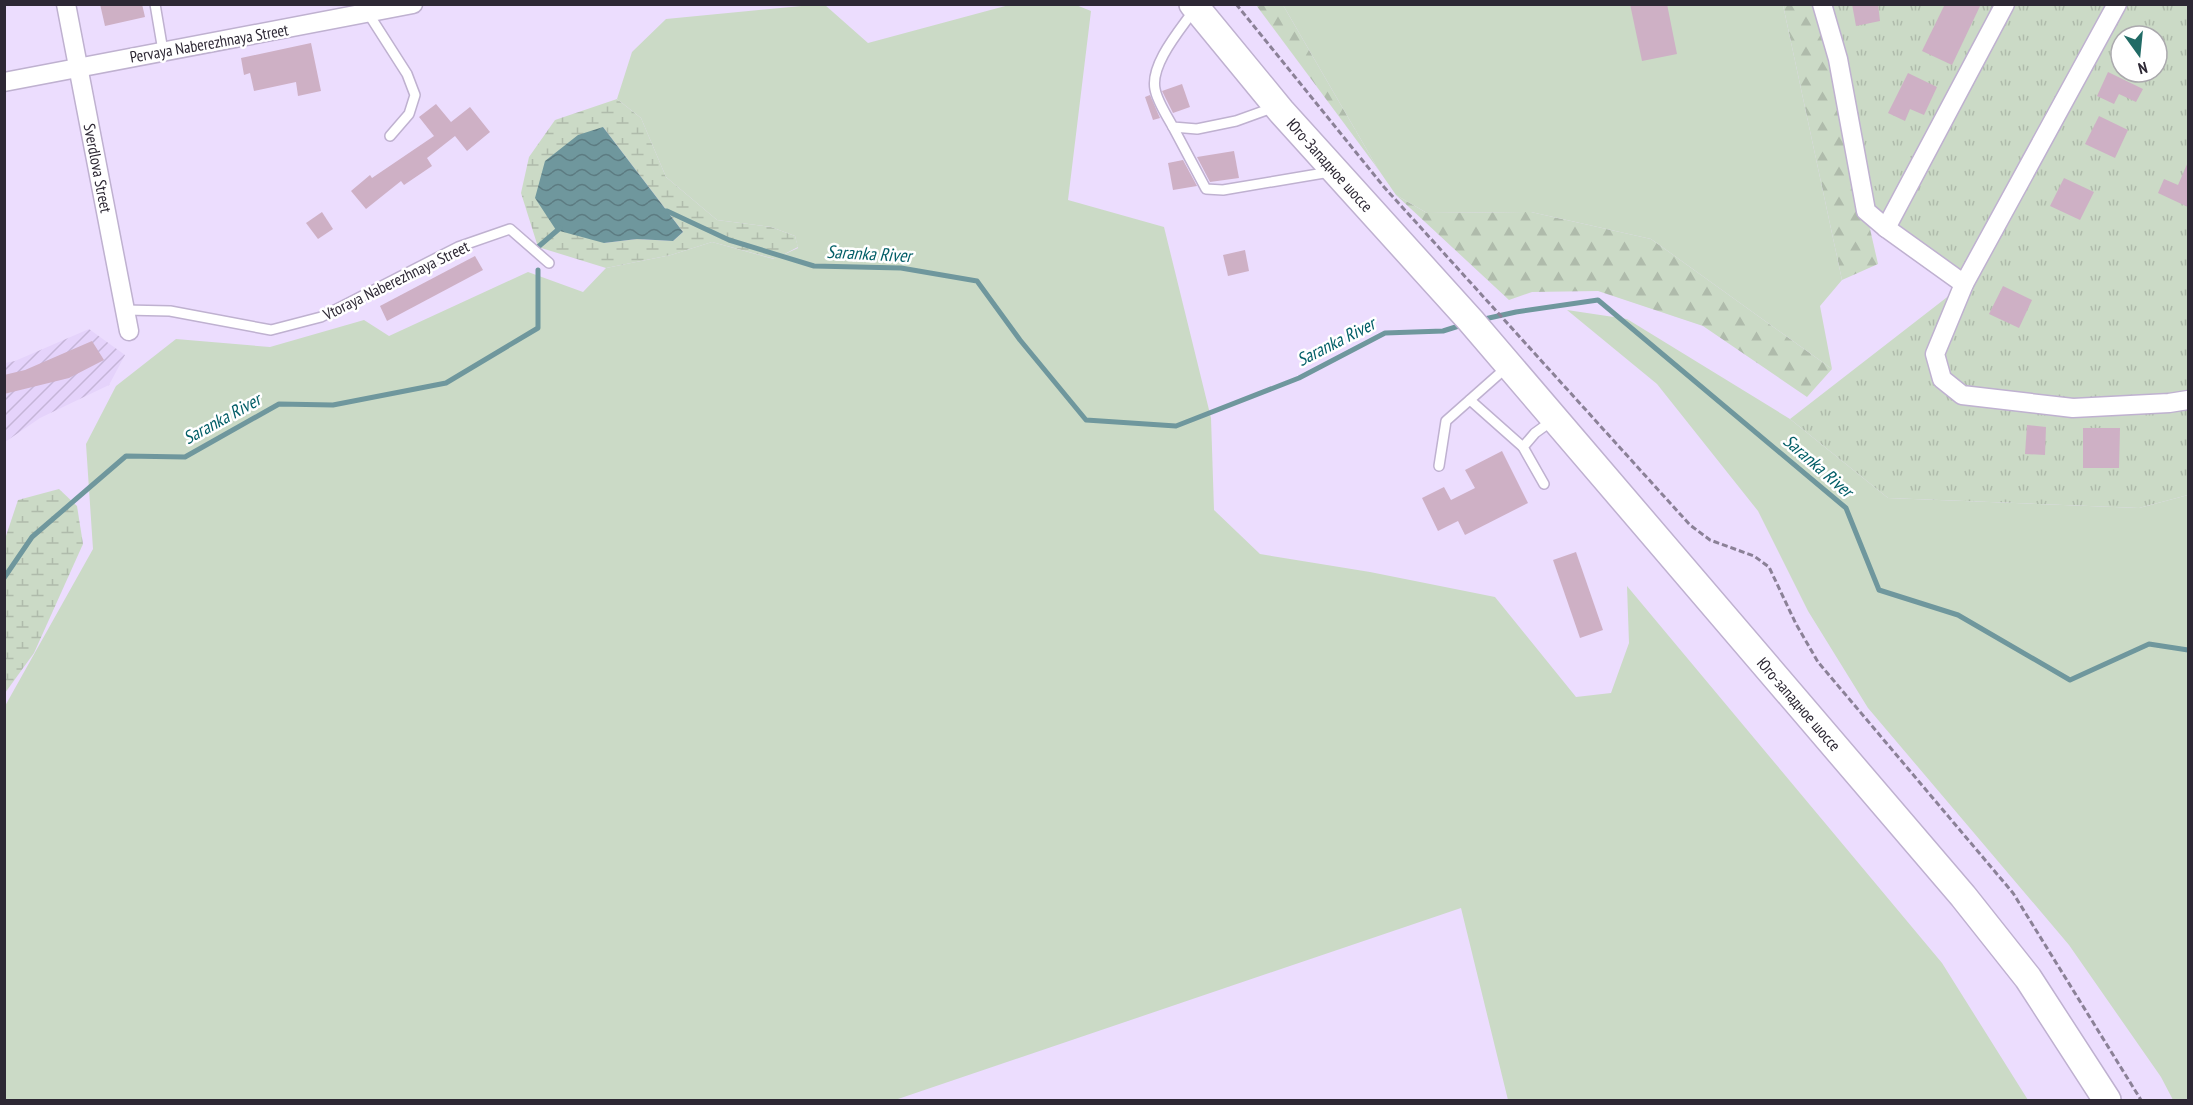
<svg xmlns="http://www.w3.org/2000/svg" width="2193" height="1105" font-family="'PT Sans Narrow',sans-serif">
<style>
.industrial{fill:url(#industrial-furrows)}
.grass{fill:url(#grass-tufts);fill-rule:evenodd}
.forest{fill:url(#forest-firs)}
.wetland{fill:url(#wetland-marsh);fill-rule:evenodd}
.garden{fill:#cbdac6}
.water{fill:url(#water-waves)}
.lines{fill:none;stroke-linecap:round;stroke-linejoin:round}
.stream{stroke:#6f979d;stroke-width:5}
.building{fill:#ceb0c5}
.lane-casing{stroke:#bfb1d0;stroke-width:12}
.street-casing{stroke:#bfb1d0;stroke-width:21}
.secondary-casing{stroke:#bfb1d0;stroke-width:30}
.path{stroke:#8b8197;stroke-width:3;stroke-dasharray:6 3;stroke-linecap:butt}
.lane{stroke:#fff;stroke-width:9}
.street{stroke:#fff;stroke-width:18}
.secondary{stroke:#fff;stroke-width:27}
.labels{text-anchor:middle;stroke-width:5;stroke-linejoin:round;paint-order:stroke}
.street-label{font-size:16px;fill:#2d2834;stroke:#fff}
.water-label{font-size:18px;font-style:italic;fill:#025e67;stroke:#fff}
</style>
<defs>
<pattern id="industrial-furrows" width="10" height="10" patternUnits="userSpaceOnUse" patternTransform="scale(1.5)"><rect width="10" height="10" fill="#e5d3fb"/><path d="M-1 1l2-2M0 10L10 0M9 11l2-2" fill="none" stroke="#c5b5d8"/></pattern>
<pattern id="grass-tufts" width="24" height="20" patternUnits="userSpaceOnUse" patternTransform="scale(1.5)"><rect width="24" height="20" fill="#cbdac6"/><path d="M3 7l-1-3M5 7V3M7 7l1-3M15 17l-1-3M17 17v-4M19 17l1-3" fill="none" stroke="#afbbab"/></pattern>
<pattern id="forest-firs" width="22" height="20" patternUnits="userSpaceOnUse" patternTransform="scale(1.5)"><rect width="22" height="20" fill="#cbdac6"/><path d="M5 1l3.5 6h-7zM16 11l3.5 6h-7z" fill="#afbbab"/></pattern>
<pattern id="wetland-marsh" width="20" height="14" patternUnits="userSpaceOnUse" patternTransform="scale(1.5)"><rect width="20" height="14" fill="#cbdac6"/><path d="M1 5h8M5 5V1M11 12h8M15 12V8" fill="none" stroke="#afbbab"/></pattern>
<pattern id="water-waves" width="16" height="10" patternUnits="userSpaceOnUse" patternTransform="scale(1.5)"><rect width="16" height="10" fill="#6f979d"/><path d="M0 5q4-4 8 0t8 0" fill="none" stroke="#5c7b81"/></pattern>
</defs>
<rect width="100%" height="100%" fill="#ecddfe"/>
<polygon class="industrial" points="89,329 125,355 109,385 40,418 5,442 5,363 15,361"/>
<path class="grass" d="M1822,5H2188V495L2139,508L1888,498L1790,419L1964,284L1866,211ZM2121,36H2157V72H2121Z"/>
<g class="forest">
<polygon points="1256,5 1283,5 1378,169"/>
<polygon points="1783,5 1819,5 1878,264 1842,280"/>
<polygon points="1396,195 1427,213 1531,212 1651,239 1832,369 1807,397 1703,326 1598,291 1532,292 1509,300"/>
</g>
<g class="wetland">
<path d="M617,99L641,118L666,177L717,220L771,227L795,236L798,247L775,259L712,242L671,255L606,268L538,247L521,193L529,157L555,120ZM603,127L683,232L673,241L637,239L604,243Z"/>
<polygon points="59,489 77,506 83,544 34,653 5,693 5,539 18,500"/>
</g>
<g class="garden">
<polygon points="812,5 825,5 868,43 1009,5 1076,5 1091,11 1068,200 1164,227 1211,418 1214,510 1260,554 1370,572 1495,597 1576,697 1611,693 1629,643 1627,586 1942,963 2028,1100 1508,1100 1461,908 895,1100 5,1100 5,706 93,549 86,444 116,386 176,339 270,347 364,320 389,336 528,272 583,292 606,268 671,255 712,242 774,259 798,248 795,236 771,227 717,220 666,177 641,118 617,99 632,52 666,19"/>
<polygon points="1283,5 1783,5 1842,280 1820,306 1832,369 1651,239 1531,212 1427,213 1396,195 1378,169"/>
<polygon points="1567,310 1627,319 1790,419 1888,498 2139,508 2188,495 2188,1100 2173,1100 2161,1077 2069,945 1868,708 1808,611 1758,511 1657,384"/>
</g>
<polygon class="water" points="603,127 683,232 673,241 637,239 604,243 556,230 535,198 545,161 578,135"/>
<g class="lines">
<g class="stream">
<polyline points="660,211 667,211 729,240 814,266 901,268 977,281 1020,340 1086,420 1176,426 1299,378 1385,333 1443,331 1462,325"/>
<polyline points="538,247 560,228"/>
<polyline points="1480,320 1516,312 1598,300 1846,508 1879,590 1958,615 2070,680 2149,644 2188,650"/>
<polyline points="4,578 32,537 126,456 185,457 279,404 333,405 446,383 538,328 538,270"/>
</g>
</g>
<g class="building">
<polygon points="100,4 142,4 145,17 105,26"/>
<polygon points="1630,4 1667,4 1677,54 1642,61"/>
<polygon points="1852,4 1878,4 1880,21 1856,26"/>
<polygon points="1945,4 1981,4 1952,65 1922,51"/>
<polygon points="311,43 321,91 298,96 296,82 254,91 250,73 244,75 241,58"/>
<polygon points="2108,72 2143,89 2136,102 2119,94 2114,104 2097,96"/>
<polygon points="1908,73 1937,87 1924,115 1910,109 1905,121 1888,113"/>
<polygon points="1182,84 1190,107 1173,113 1162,91"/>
<polygon points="1150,95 1160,118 1153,120 1145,97"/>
<polygon points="436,104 451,122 470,107 490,132 467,151 455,136 427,158 432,166 404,185 401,181 366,209 351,191 370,175 372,178 434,136 419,117"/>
<polygon points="2099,116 2128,130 2115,158 2085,144"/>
<polygon points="1234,151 1239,178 1210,182 1197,157"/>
<polygon points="1183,160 1197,186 1173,190 1168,163"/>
<polygon points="2188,162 2188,207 2158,193 2164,179 2178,185"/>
<polygon points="2064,178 2094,192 2080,220 2050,206"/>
<polygon points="322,212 333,229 318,239 306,223"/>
<polygon points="1245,250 1249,271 1228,276 1223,255"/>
<polygon points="475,256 483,270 387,321 380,306"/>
<polygon points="2003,286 2032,300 2019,328 1989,314"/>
<polygon points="92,341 104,360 69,378 4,394 4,375 25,370"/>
<polygon points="2027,425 2046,427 2045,455 2025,454"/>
<polygon points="2083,428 2120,428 2119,468 2083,468"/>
<polygon points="1502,451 1528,503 1465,535 1458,521 1438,531 1422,498 1444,487 1451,500 1475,488 1465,470"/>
<polygon points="1576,552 1603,630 1580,638 1553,560"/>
</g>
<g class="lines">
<defs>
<g id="lane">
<polyline points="155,4 163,51"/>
<path d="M1194,10C1181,29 1150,64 1155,89C1157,101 1167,116 1173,127L1197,129L1236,121L1275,107"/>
<polyline points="368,13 407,74 415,95 409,114 390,136"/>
<polyline points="1173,127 1206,189 1223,190 1330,172"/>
<polyline points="125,310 170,311 271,330 321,317 458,247 510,229 549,263"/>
<polyline points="1470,400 1523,447"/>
<polyline points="1439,466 1446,421 1507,367"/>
<polyline points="1544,484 1523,447 1535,433 1553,420"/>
</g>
<g id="street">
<polyline points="66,4 129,331"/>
<polyline points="1822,4 1838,59 1866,211 1886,228 1964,284"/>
<polyline points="2117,4 1964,284 1935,354 1942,379 1962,395 2073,408 2169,403 2188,400"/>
<polyline points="4,82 413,4"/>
<polyline points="1886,228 2005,4"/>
</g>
<polyline id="secondary" points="1193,4 1281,111 1471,321 1963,896 2028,978 2107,1100"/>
</defs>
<use href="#lane" class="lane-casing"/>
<use href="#street" class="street-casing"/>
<use href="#secondary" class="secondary-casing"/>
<polyline class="path" points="1236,4 1384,187 1690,525 1710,540 1754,556 1769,567 1796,624 1818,662 2013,893 2141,1100"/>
<use href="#lane" class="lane"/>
<use href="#street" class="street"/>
<use href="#secondary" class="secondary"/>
</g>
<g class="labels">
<g class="street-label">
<text transform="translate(209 43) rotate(-10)" y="6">Pervaya Naberezhnaya Street</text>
<text transform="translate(1330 165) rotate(48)" y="6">Юго-Западное шоссе</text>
<text transform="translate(98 168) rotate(79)" y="6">Sverdlova Street</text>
<text transform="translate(396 280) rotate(-26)" y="6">Vtoraya Naberezhnaya Street</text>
<text transform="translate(1799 704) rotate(49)" y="6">Юго-западное шоссе</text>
</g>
<g class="water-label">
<text transform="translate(869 254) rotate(3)" y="6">Saranka River</text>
<text transform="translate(1336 342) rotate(-27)" y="6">Saranka River</text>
<text transform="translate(222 419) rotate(-29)" y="6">Saranka River</text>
<text transform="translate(1818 466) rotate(41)" y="6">Saranka River</text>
</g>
</g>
<rect width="2193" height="1105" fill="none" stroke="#2d2834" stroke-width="12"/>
<g transform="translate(2139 54) rotate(165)"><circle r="28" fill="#ffffff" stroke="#aba9ae" stroke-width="1.5"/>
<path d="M0-4.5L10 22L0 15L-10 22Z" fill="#216b66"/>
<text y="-9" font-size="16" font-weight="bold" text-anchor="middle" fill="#2d2834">N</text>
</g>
</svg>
